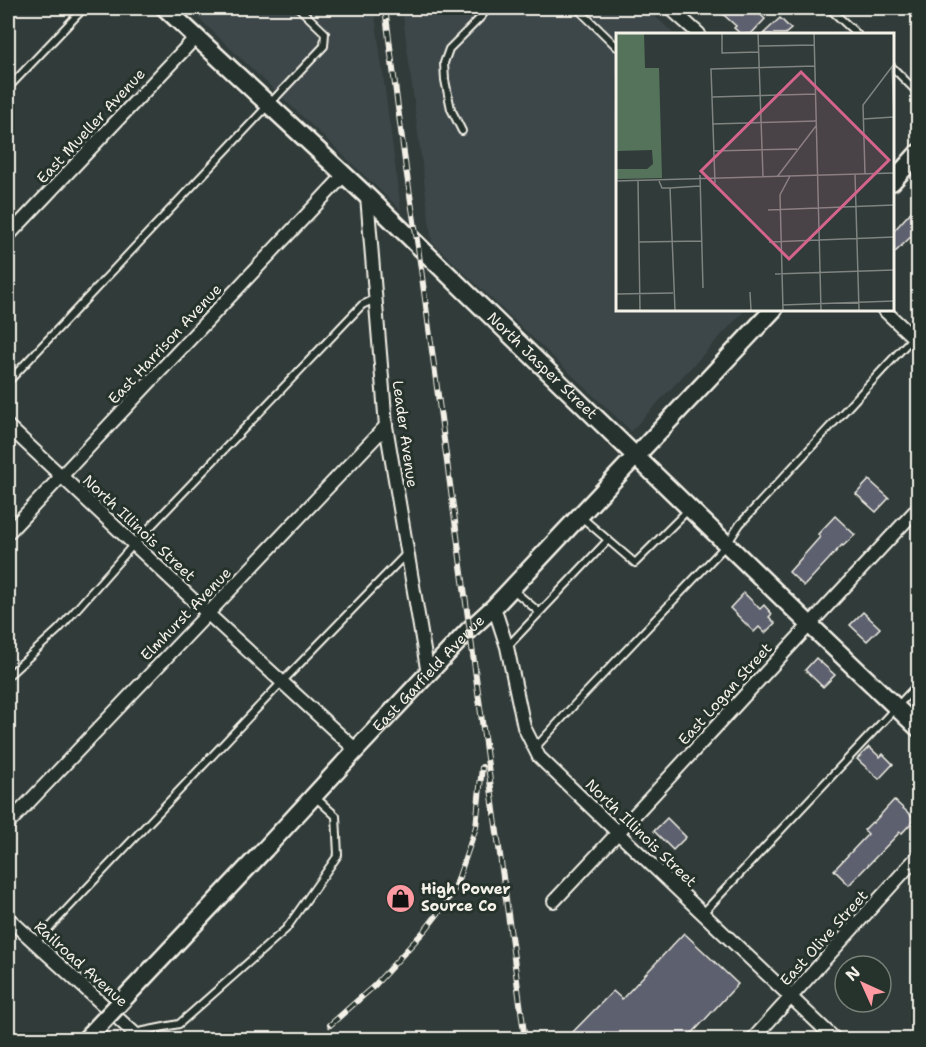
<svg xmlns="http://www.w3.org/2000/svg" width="926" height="1047" font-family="'Shantell Sans',sans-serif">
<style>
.built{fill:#3e474a}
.building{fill:#5d606e;stroke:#f4f1e8;stroke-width:1.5}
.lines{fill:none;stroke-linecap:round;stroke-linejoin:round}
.lane-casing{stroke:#f4f1e8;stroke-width:10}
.street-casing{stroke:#f4f1e8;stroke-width:16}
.secondary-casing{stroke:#f4f1e8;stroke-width:21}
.lane{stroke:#26332d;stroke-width:6}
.street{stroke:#26332d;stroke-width:12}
.secondary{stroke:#26332d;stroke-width:16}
.rail-casing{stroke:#f4f1e8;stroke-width:6}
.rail{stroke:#26332d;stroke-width:4;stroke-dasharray:11;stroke-linecap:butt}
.secondary-bridge-casing{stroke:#f4f1e8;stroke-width:21;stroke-linecap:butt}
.secondary-bridge{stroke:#26332d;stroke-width:16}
.labels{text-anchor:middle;stroke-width:6;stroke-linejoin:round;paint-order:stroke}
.street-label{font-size:15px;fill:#f4f1e8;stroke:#26332d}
.poi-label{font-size:15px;font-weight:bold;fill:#f4f1e8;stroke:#26332d;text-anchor:start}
.inset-road{fill:none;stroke:#7f8480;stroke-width:1.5}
.view{fill:#d4648c;fill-opacity:0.15;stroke:#d4648c;stroke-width:3}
.inset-edge{fill:none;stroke:#f4f1e8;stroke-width:3}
</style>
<rect width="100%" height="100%" fill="#313c3a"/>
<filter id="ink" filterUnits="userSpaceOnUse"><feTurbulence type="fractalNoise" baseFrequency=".0167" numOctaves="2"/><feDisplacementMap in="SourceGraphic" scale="12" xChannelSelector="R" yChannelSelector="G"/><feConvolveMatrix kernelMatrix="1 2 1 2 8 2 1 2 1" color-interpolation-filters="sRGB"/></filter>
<g filter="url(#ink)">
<g class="built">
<polygon points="188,8 374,8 401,210"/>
<polygon points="402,8 646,8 674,34 617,34 617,309 746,309 631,431 432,242"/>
</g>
<g class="building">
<polygon points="716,8 753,8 765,19 751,34 741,34 734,28 736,26"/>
<polygon points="780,18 791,29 785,34 763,34"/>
<polygon points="918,204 918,230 891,256 891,234"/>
<polygon points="869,480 889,498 876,512 856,494"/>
<polygon points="835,516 855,535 843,546 842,545 804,586 789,572 820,537 818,534"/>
<polygon points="744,593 760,609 764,605 772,614 769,617 775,623 765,633 759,627 754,632 730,608"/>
<polygon points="863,612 880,628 867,641 850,625"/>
<polygon points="816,658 835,675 823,687 805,670"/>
<polygon points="869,747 880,757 883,754 893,764 879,779 857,759"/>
<polygon points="894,800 915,819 902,833 900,832 849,885 834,870 868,834 864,830 872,822 873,823"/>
<polygon points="667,818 686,837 673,850 654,831"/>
<polygon points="684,933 738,984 686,1040 565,1040 613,991 622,999"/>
</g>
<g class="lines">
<defs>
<g id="lane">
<polyline points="577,8 617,47"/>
<polyline points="829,8 857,34"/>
<polyline points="892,67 918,93"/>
<polyline points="8,88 84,8"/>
<polyline points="462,131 451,109 445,80 444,63 449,49 481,17 488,8"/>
<polyline points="8,382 324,46 325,33 299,8"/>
<polyline points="580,516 635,563 689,509"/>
<polyline points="512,589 539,612"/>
<polyline points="507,647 608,540"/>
<polyline points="8,676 59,629 134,544 362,305 375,299"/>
<polyline points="535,748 576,703 727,544 740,524 913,337"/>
<polyline points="703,913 918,684"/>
<polyline points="35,943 282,682 407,553"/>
<polyline points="134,1033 179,1024 286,929 338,855 336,816 314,796"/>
<polyline points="911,1040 918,1031"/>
</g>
<g id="street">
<polyline points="670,8 699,34"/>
<polyline points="367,196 386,426 428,674"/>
<polyline points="8,236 196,37"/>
<polyline points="883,309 918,342"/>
<polyline points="8,426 207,613 356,750"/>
<polyline points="8,533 344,175"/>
<polyline points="494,607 507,647 524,727 539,757 618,833 836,1040"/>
<polyline points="8,824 386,426"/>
<path d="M554,901C677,771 796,638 918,508"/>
<polyline points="8,918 134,1033"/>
<polyline points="752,1040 918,856"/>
</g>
<g id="secondary">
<path id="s1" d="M165,8L367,196L809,624L918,728"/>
<polyline points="892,182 918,153"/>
<path id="s2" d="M265,849L356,750L469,630L494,607L774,309"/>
</g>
</defs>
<use href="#lane" class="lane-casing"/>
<use href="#street" class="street-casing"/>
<use href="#secondary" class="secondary-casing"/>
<use href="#lane" class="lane"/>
<use href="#street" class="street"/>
<use href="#secondary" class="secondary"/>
<defs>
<g id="rail">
<polyline points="385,8 406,169 418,247 525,1040"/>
<polyline points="330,1025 374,986 426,929 443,907 455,888 476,827 482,767"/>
</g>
</defs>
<use href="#rail" class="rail-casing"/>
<use href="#rail" class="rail"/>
<defs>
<polyline id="secondary-bridge" points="85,1040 265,849"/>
</defs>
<use href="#secondary-bridge" class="secondary-bridge-casing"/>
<use href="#secondary-bridge" class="secondary-bridge"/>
</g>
</g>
<defs>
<symbol id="shop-disc" viewBox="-11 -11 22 22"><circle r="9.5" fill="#ff9aa2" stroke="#26332d"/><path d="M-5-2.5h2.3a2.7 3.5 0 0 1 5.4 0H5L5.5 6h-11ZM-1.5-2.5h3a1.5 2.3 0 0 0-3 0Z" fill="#111"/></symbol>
</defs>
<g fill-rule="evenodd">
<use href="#shop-disc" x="384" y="882" width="33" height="33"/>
</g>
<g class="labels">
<g class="street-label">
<text transform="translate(91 126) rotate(-47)" y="5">East Mueller Avenue</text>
<text transform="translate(165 344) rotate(-47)" y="5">East Harrison Avenue</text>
<text dy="5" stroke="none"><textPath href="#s1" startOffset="520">North Jasper Street</textPath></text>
<text transform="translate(405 434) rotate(82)" y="5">Leader Avenue</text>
<text transform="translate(139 528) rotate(43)" y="5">North Illinois Street</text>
<text transform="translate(186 614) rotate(-46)" y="5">Elmhurst Avenue</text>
<text dy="5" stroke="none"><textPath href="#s2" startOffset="240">East Garfield Avenue</textPath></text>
<text transform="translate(725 694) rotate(-48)" y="5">East Logan Street</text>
<text transform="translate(641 833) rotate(44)" y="5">North Illinois Street</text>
<text transform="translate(824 938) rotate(-48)" y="5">East Olive Street</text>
<text transform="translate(81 964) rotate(42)" y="5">Railroad Avenue</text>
</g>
<g class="poi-label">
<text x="421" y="894">High Power<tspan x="421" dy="17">Source Co</tspan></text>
</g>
</g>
<g transform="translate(616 33)">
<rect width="278" height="278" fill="#313c3a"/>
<path d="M0,0H28L29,35H43L46,145L0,146V136H31L37,131L36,117L0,118Z" fill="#55735b"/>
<path class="inset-road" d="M106,0V20L143,19M142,0L147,144M198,0L205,277M143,13L198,12M276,33L278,84M96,64L200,61M247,86L278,84M96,91L201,88M97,118L181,116M239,141L243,277M249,141L247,72L278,31M84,142L87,255M161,144L200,93M0,148L278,140M22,148L24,277M43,148L46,155H54L59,277M99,150L95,36L199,33M54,155L84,153M152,177L278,172M23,209L86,208M153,209L278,204M159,241L278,237M134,259L135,277M0,261L57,260M166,272L278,268M167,277L164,162L174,143"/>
<path class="view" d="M185,39L273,127L173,226L85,138Z"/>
<rect width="278" height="278" class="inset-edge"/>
</g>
<rect width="926" height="1047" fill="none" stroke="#26332d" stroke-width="30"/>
<rect x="15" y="15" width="896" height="1017" fill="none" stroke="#f4f1e8" stroke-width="2" filter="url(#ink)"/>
<g transform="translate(863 984) rotate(315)"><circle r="28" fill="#26332d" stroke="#787f78" stroke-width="1.5"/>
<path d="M0-4.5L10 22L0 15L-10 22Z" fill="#ff9aa2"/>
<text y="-9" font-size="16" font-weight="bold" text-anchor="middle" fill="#f4f1e8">N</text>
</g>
</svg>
